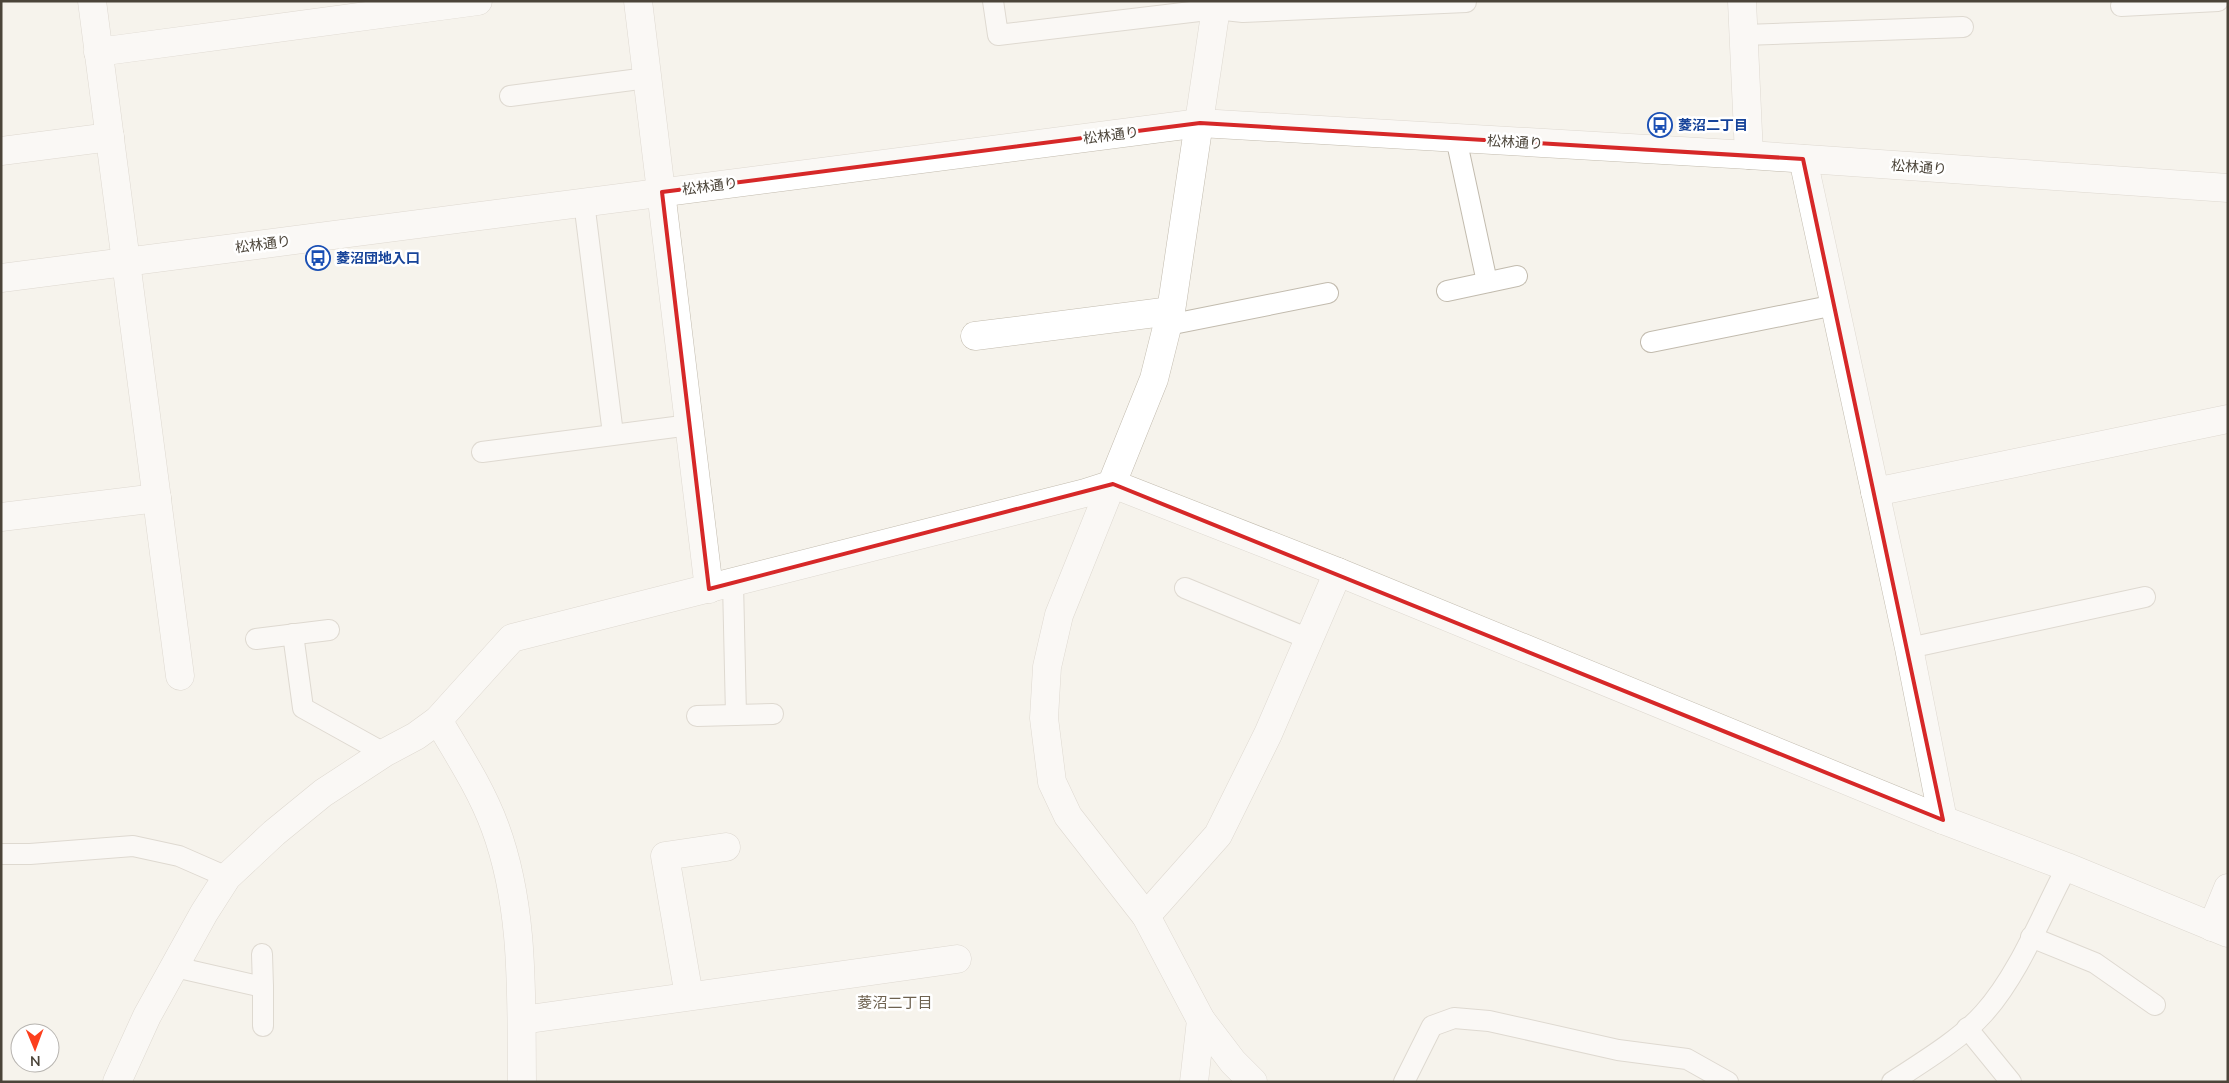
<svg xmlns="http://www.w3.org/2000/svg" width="2229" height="1083" font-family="Mulish,'Noto Sans JP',sans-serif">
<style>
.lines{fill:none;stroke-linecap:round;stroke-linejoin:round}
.service-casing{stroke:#c2bbae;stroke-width:22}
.minor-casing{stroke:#c2bbae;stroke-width:29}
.tertiary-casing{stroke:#c2bbae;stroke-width:29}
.service{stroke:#fff;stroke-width:20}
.minor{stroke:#fff;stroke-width:28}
.tertiary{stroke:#fff;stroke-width:28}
.marked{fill:none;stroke:#d62828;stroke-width:4;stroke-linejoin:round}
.labels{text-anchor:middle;stroke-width:5;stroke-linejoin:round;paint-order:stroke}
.transit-label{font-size:14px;font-weight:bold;fill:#164399;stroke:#fff;text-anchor:start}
.street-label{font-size:14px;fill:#4b4439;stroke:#fff}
.neighbourhood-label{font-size:15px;fill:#6e6250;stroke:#fff}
</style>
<rect width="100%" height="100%" fill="#f6f3ec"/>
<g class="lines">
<defs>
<g id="service">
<polyline points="993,1 998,35 1216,9 1243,12 1466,2"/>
<polyline points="2121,6 2218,1"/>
<polyline points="1744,35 1963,27"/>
<polyline points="510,96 647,78"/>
<polyline points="1456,138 1487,282"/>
<polyline points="584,202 613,434"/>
<polyline points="1447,291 1517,276"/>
<polyline points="1168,325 1328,293"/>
<polyline points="1651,342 1835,305"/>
<polyline points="482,452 690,425"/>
<polyline points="733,583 736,715"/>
<polyline points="1185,588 1309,639"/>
<polyline points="293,634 303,708 384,753"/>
<polyline points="256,639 329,630"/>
<polyline points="1909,648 2145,597"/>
<polyline points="697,716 773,714"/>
<polyline points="1,854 30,854 133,846 179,856 227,877"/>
<polyline points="2031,937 2095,963 2155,1005"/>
<polyline points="175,967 263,987 262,954"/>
<polyline points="263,987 263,1026"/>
<polyline points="1967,1028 2011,1082"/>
<polyline points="1404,1082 1432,1026 1454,1018 1489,1021 1618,1050 1687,1059 1728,1082"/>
<path d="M1892,1082C1921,1063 1961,1039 1984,1013C2019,974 2042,914 2067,867"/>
</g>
<g id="minor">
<polyline points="92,1 180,676"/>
<polyline points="638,1 709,589"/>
<polyline points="1217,1 1171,311 1154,379 1059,615 1047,667 1044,718 1052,782 1068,816 1146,916 1201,1020 1233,1062 1253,1082"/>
<polyline points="1742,1 1749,155"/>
<polyline points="98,52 478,1"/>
<polyline points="1,151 110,137"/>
<polyline points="1803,159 1909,648 1943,820"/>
<polyline points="975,336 1171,311"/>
<polyline points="1875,492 2228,419"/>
<polyline points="1,517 157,498"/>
<path d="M438,720C458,754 481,789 495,827C525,908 521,997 522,1082"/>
<polyline points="1146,916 1218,835 1268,734 1338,572"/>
<polyline points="2212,927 2228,888"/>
<polyline points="689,996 665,856 726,847"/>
<polyline points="522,1020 957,959"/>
<polyline points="117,1082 147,1016 204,913 227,877 274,833 323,793 384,753 416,736 438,720 512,638 1085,493 1113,484 1338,572 1943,820 2067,867 2228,933"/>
<polyline points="1194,1082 1201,1020"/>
</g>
<polyline id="tertiary" points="1,278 1200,123 1749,155 2228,188"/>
</defs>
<use href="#service" class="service-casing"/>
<use href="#minor" class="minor-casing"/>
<use href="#tertiary" class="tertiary-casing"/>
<use href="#service" class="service"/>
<use href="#minor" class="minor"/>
<use href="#tertiary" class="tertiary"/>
</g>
<path d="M0 0H2229V1083H0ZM1200,123L1803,159L1943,820L1113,484L709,589L662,192Z" fill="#f6f3ec" fill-opacity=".55" fill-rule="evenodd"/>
<path class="marked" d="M1200,123L1803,159L1943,820L1113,484L709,589L662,192Z"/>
<defs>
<symbol id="bus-ring" viewBox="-11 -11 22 22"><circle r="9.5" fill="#fff" stroke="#1a4fb4" stroke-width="1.5"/><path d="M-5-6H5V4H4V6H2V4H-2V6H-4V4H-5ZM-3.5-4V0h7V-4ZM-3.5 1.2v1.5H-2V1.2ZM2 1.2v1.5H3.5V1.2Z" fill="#1a4fb4"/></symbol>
</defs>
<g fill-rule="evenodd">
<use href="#bus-ring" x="1646" y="111" width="28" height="28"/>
<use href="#bus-ring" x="304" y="244" width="28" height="28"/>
</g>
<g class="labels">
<g class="transit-label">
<text x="1678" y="130">菱沼二丁目</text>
<text x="336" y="263">菱沼団地入口</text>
</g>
<g class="street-label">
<text transform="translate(1111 135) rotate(-7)" y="5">松林通り</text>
<text transform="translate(1515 142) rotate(3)" y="5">松林通り</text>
<text transform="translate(1919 167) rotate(4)" y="5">松林通り</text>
<text transform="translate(710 186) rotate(-7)" y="5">松林通り</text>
<text transform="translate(263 244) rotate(-7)" y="5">松林通り</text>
</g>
<g class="neighbourhood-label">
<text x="895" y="1008">菱沼二丁目</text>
</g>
</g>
<rect width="2229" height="1083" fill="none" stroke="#4b4439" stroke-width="5"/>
<g transform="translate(35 1048) rotate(179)"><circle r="24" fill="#ffffff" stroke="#b7b4b0"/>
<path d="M0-4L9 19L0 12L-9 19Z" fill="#fc3f1d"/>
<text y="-8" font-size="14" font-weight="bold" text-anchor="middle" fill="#4b4439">N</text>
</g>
</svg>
